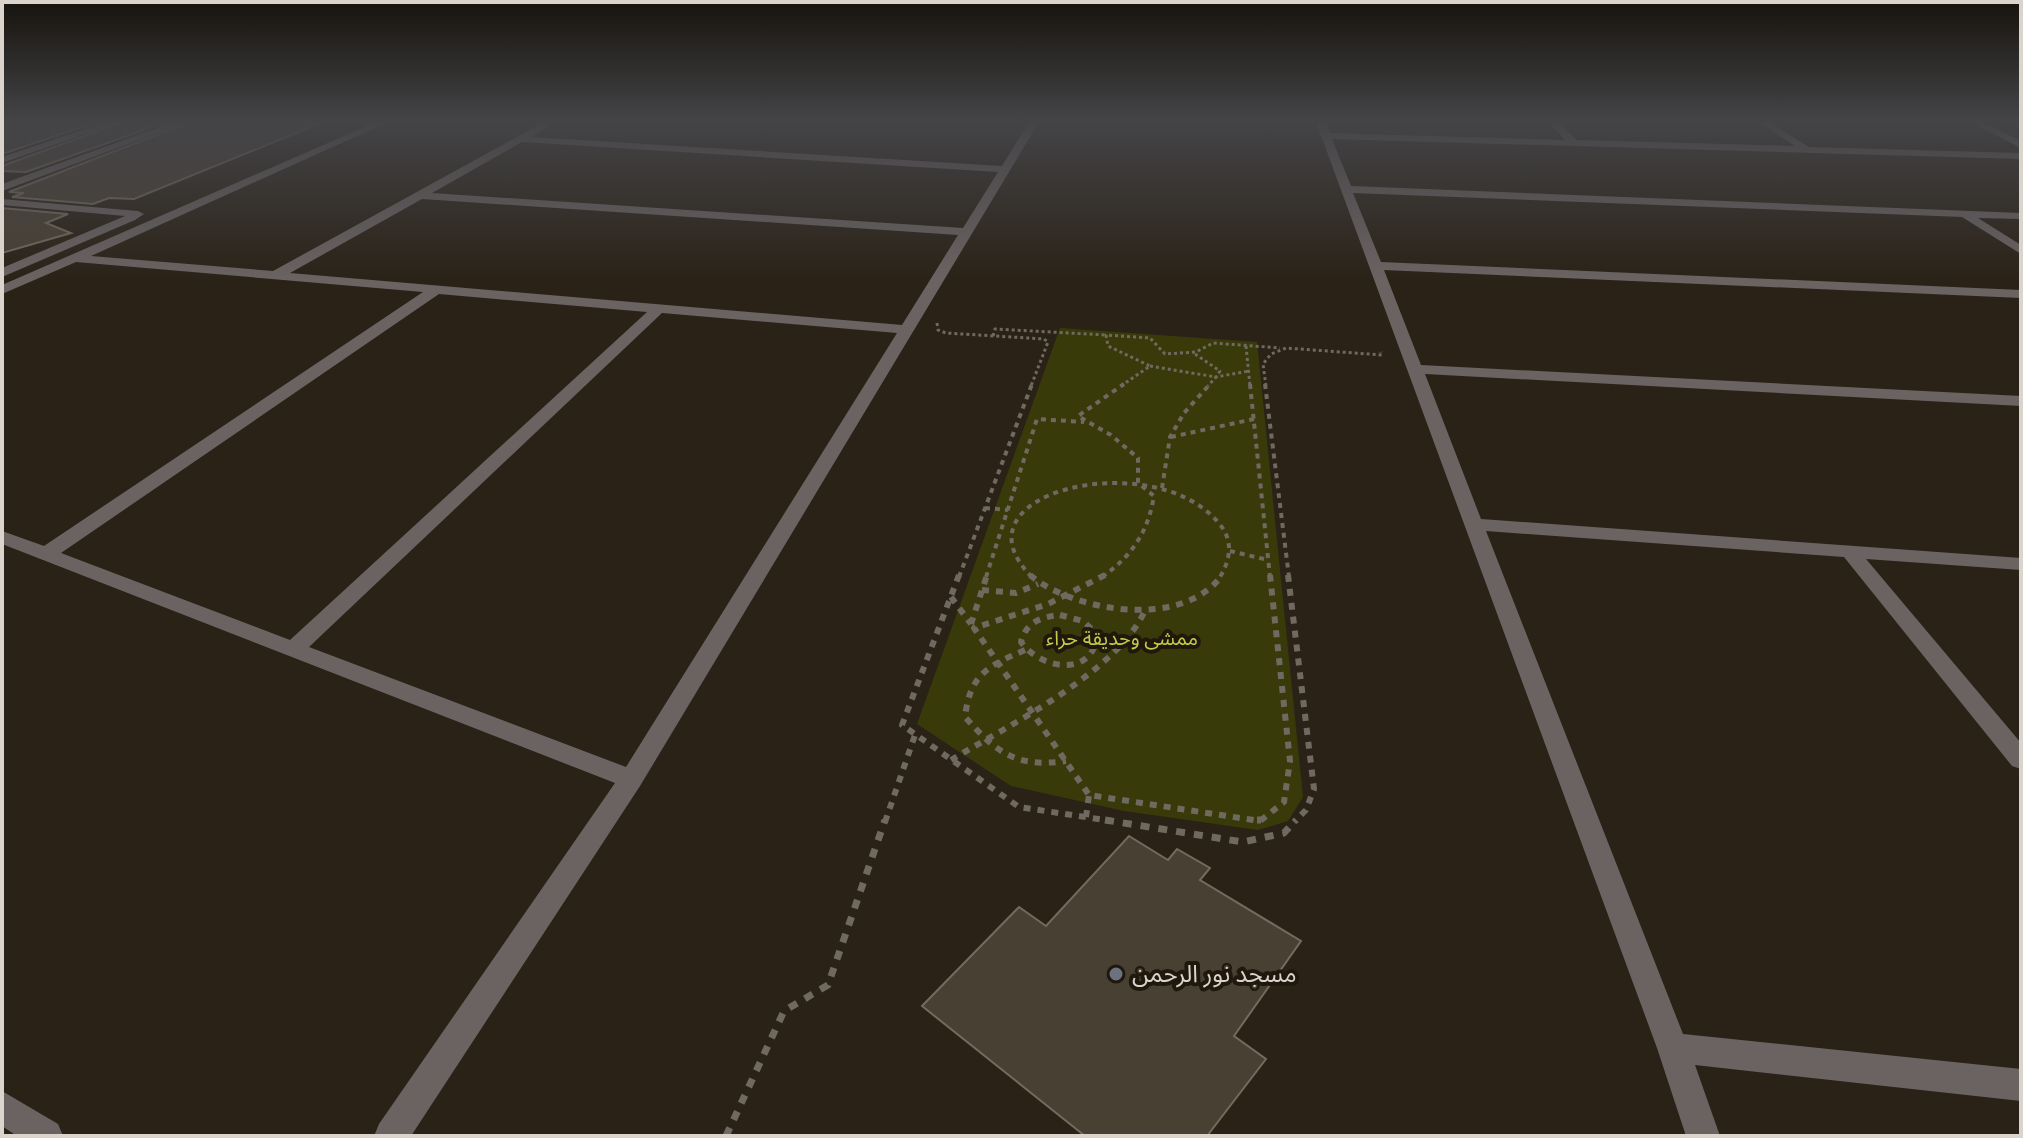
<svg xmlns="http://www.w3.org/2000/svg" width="2023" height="1138" font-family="Ubuntu,'Noto Sans Arabic',sans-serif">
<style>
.green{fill:#383a0a}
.building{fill:#494034;stroke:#746a5d;stroke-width:2}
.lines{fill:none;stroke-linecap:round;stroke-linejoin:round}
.path-far3{stroke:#706960;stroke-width:3;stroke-dasharray:3 3;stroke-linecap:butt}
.path-far2{stroke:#706960;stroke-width:4;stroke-dasharray:5 5;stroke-linecap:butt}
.path-far1{stroke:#706960;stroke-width:6;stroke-dasharray:7 7;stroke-linecap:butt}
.path{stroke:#706960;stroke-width:7;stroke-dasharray:9 9;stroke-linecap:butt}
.minor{fill:#6b6362;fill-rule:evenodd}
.worship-dot{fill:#6b7280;stroke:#20180d;stroke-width:3}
.labels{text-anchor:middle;stroke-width:8;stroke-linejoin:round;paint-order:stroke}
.park-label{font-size:20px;fill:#c4cb47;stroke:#20180d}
.near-poi-label{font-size:24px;fill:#dad4cd;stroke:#20180d;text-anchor:start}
</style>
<rect width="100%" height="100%" fill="#2a2217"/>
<polygon class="green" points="1060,328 1257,342 1303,797 1288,821 1258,830 1124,811 1011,786 917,724"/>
<g class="building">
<polygon points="2,122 97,122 2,154"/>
<polygon points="123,122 166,122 26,172 2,171 2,166"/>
<polygon points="190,122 321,123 134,199 109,198 93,204 12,197 24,193 9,192"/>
<polygon points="2,208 68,214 46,223 71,233 2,253"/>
<polygon points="1129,836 1168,860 1177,849 1210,868 1200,880 1301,941 1234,1036 1266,1059 1207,1136 1085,1136 922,1006 1019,907 1046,926"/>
</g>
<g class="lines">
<g class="path-far3">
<polyline points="937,323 938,330 946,333 1044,339 1048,342 1031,386"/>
<polyline points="993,336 995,329 1106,335"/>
<polyline points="1246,346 1250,386"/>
<polyline points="1195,354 1220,371 1216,377 1249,371"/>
<polyline points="1150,366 1216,377 1208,386"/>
<polyline points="1121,386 1150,366 1108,346 1106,335 1150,338 1165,354 1196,352 1213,343 1280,348"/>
<polyline points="1266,386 1263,364 1271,354 1286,348 1382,355 1381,352"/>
</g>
<g class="path-far2">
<polyline points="1250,384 1270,577"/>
<polyline points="1265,384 1289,577"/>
<polyline points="1171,437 1254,419"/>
<polyline points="1162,488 1170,437 1184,413 1210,384"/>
<polyline points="985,508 1008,510"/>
<polyline points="1230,551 1268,560"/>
<polyline points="959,577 1032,384"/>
<polyline points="986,577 1037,419 1084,422"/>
<path d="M1032,577C947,493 1150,445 1217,521C1233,538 1232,557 1220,577"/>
<path d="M1102,577C1132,556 1148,532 1154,496L1138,483V458L1111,435L1078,416L1124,384"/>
</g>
<g class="path-far1">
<polyline points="959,575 902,725 1019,807 1118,822"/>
<path d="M1030,575C1074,612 1183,630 1222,575"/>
<polyline points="1105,575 1048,604 974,628 1089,795 1260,821 1284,802 1290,761 1270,575"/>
<polyline points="1288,575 1314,789 1306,810 1294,822"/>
<polyline points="982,590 1016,593 1038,584"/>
<polyline points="951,597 971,624"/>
<path d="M1060,615L1083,621L1097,634C1094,678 1041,670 1021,642C1026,622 1041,617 1060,615Z"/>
<polyline points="971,624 987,575"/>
<path d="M1025,650C988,666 970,674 965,717C997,753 1016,768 1066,761"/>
<path d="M951,760C1009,725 1120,671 1146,608"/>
<polyline points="1086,817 1089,795"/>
<polyline points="885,822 915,735"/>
</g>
<g class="path">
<polyline points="1105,820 1243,842 1284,833 1296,820"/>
<polyline points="1257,820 1261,820"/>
<polyline points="726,1136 784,1011 828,985 885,820"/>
</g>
<g class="minor">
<polygon points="106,122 120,122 2,163 2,157"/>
<polygon points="174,122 187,122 2,191 2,184"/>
<path d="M376,122H388L91,256L273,271L544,122H556L532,137L1002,166L1029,122H1039L640,786L411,1136H374L379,1124L615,783L2,544V531L44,546L423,292L76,262L2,294V285ZM522,142L998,172L963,228L432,193ZM422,199L958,235L902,325L290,273ZM439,294L647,312L290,640L61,553ZM662,313L897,333L626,767L309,647Z"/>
<polygon points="1316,122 1326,122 1330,133 1565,140 1548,122 1558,122 1577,140 1795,146 1758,122 1769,122 1809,147 2021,153 2021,159 1332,139 1351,186 2021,213 2021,219 1978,218 2021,245 2021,254 1962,217 1353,193 1381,262 2021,290 2021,298 1384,270 1421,365 2021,396 2021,406 1425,374 1481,519 2021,558 2021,570 1866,559 2021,743 2021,769 2012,766 1844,557 1486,531 1683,1034 2021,1069 2021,1101 1695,1065 1720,1136 1686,1136 1657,1048"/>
<polygon points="1970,122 1982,122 2021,141 2021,148"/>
<polygon points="2,199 138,211 144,214 135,220 2,277 2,268 125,216 2,205"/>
<polygon points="2,1091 58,1124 63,1136 17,1136 2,1126"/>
</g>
</g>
<linearGradient id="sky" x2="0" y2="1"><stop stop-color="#17130d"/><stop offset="0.43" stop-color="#444447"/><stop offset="1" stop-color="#444447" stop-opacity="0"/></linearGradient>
<rect width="2023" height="281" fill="url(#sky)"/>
<circle class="worship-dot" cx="1116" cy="974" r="8"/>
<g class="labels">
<g class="park-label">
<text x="1122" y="645">ممشى وحديقة حراء</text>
</g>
<g class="near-poi-label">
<text x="1132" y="982">مسجد نور الرحمن</text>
</g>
</g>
<rect width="2023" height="1138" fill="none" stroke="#dad4cd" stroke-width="8"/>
</svg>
